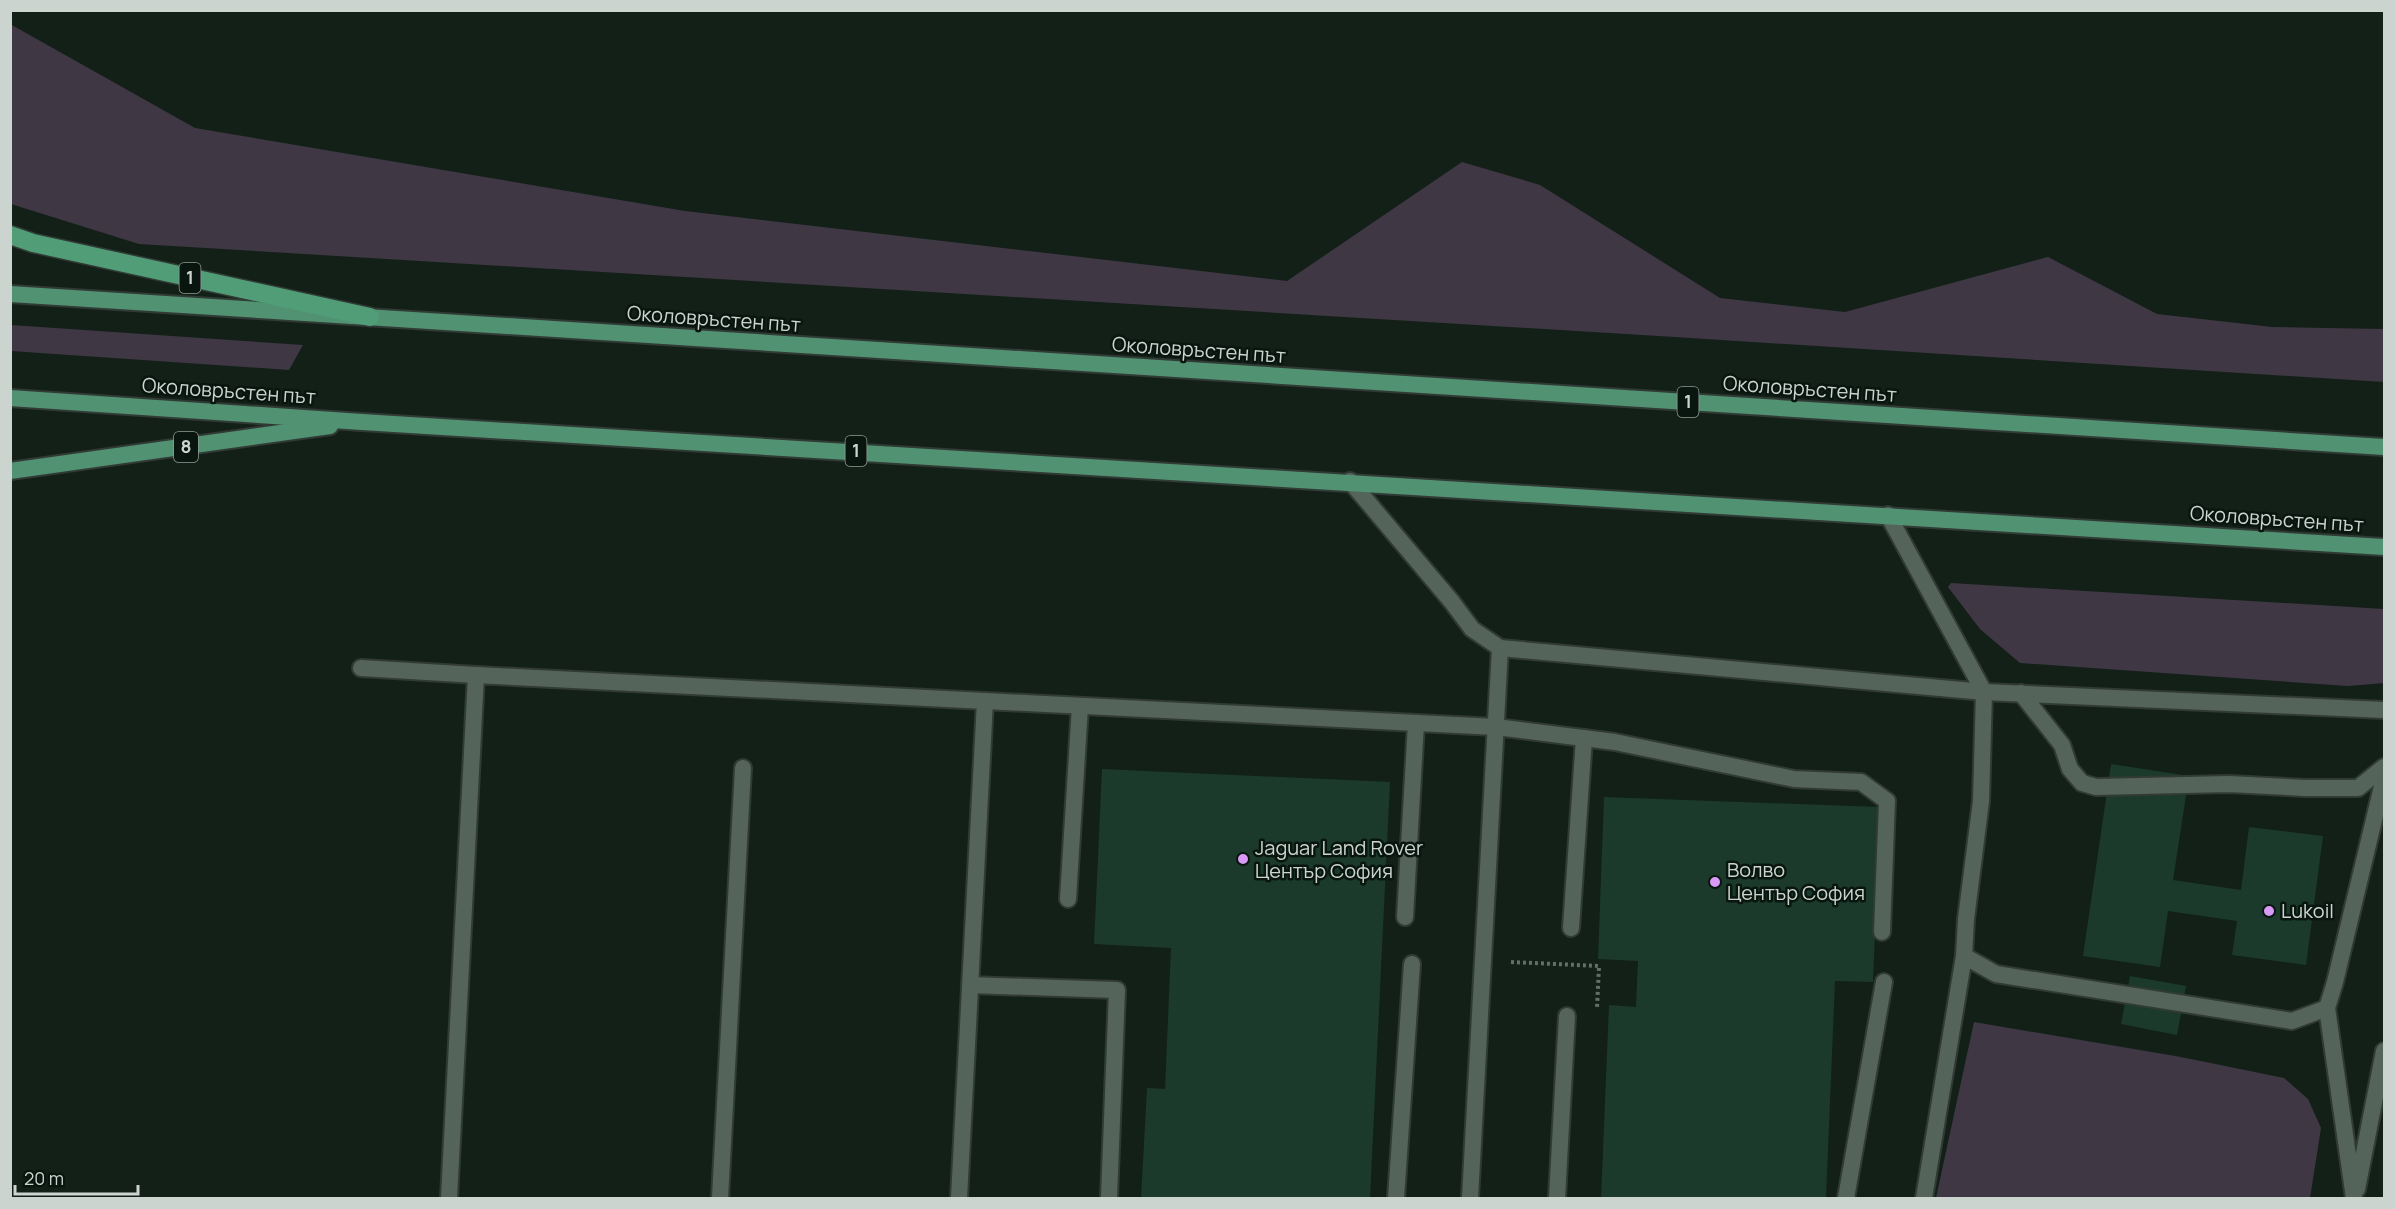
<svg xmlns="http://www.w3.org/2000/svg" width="2395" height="1209" font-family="Manrope,sans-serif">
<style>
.green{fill:#403745}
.building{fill:#1b3a2b}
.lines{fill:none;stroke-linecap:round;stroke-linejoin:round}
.service-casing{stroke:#313a35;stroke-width:20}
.trunk-casing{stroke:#313a35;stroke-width:20}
.motorway-casing{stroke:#313a35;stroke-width:21}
.path{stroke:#626e68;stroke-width:4;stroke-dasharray:3 3;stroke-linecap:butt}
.service{stroke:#54645b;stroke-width:16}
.trunk{stroke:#519272;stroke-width:16}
.motorway{stroke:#509d78;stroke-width:18}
.poi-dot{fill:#d99af7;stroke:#09160f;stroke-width:2}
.labels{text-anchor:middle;stroke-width:5;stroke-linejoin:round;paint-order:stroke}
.shield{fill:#09160f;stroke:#919b95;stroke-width:1.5}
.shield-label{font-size:18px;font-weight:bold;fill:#cbd4cf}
.street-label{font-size:20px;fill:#cbd4cf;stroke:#09160f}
.poi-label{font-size:20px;fill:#cbd4cf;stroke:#09160f;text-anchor:start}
</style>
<rect width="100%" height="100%" fill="#122018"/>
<g class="green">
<polygon points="10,24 195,128 685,211 1287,281 1462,162 1540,185 1720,298 1845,312 2048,257 2157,314 2272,327 2384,329 2384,382 1675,337 139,244 11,204"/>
<polygon points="11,325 303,345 289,370 11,351"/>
<polygon points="1951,583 2384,609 2384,683 2348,686 2020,663 1980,629 1948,587"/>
<polygon points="1974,1022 2181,1057 2284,1078 2308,1099 2321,1128 2310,1198 1936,1198"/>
</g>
<g class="building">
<polygon points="2111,764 2189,776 2173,880 2241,890 2249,827 2323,836 2306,965 2232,955 2237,921 2168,911 2160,967 2083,956"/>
<polygon points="1102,769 1390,782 1370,1198 1141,1198 1147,1088 1165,1089 1171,948 1094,944"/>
<polygon points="1604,797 1880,807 1873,982 1835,981 1826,1198 1601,1198 1609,1005 1636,1007 1638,961 1598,959"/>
<polygon points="2130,976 2186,986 2177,1035 2121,1024"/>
</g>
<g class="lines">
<defs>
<g id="service">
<polyline points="1350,481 1452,602 1472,629 1500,648 1984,692 2384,710"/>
<polyline points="1888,515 1984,692 1981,801 1966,919 1964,956 1996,974 2292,1021 2327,1008 2335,982 2384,778"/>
<polyline points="361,668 476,675"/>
<polyline points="2021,693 2062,745 2070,769 2082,783 2096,787 2229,784 2305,788 2358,788 2384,767"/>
<polyline points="1068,899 1080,706"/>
<polyline points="1405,917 1416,723"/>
<polyline points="1571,928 1584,738"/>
<polyline points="970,985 1117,990 1109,1198"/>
<polyline points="2327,1008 2354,1198"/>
<polyline points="2357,1189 2384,1051"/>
<polyline points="449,1198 476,675 985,701"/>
<polyline points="720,1198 743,768"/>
<polyline points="959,1198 985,701 1496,727 1615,742 1794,779 1861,782 1887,801 1882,932"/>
<polyline points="1396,1198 1412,964"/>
<polyline points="1470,1198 1500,648"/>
<polyline points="1557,1198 1567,1016"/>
<polyline points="1846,1198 1884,982"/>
<polyline points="1924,1198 1964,956"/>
</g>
<g id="trunk">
<polyline points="10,294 2384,447"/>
<polyline points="10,398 362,422 2384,547"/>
<polyline points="10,471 330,426"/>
</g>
<polyline id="motorway" points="10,235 33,243 370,317"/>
</defs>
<use href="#service" class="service-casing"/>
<use href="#trunk" class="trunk-casing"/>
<use href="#motorway" class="motorway-casing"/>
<polyline class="path" points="1511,962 1599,966 1597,1008"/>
<use href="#service" class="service"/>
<use href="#trunk" class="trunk"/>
<use href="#motorway" class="motorway"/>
</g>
<g class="poi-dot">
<circle cx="1243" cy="859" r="6"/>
<circle cx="1715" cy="882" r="6"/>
<circle cx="2269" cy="911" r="6"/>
</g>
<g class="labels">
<g class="shield">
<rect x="179.5" y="263" width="21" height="30" rx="4.5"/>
<rect x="1677.5" y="387" width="21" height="30" rx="4.5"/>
<rect x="174" y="432" width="24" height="30" rx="4.5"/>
<rect x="845.5" y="436" width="21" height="30" rx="4.5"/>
</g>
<g class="shield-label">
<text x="190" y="284">1</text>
<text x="1688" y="408">1</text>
<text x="186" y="453">8</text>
<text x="856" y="457">1</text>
</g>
<g class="street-label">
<text transform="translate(714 319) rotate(4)" y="7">Околовръстен път</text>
<text transform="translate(1199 350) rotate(4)" y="7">Околовръстен път</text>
<text transform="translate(1810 389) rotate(4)" y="7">Околовръстен път</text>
<text transform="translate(229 391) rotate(4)" y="7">Околовръстен път</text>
<text transform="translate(2277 519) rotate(4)" y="7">Околовръстен път</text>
</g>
<g class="poi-label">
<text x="1255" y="855">Jaguar Land Rover<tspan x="1255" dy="23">Център София</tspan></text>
<text x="1727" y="877">Волво<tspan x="1727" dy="23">Център София</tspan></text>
<text x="2281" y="918">Lukoil</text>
</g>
</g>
<rect width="2395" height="1209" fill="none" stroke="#cbd4cf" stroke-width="24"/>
<path d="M15 1185v9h123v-9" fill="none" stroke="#cbd4cf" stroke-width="3"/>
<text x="24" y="1185" font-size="18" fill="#cbd4cf" stroke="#09160f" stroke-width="4.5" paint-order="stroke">20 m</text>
</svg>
